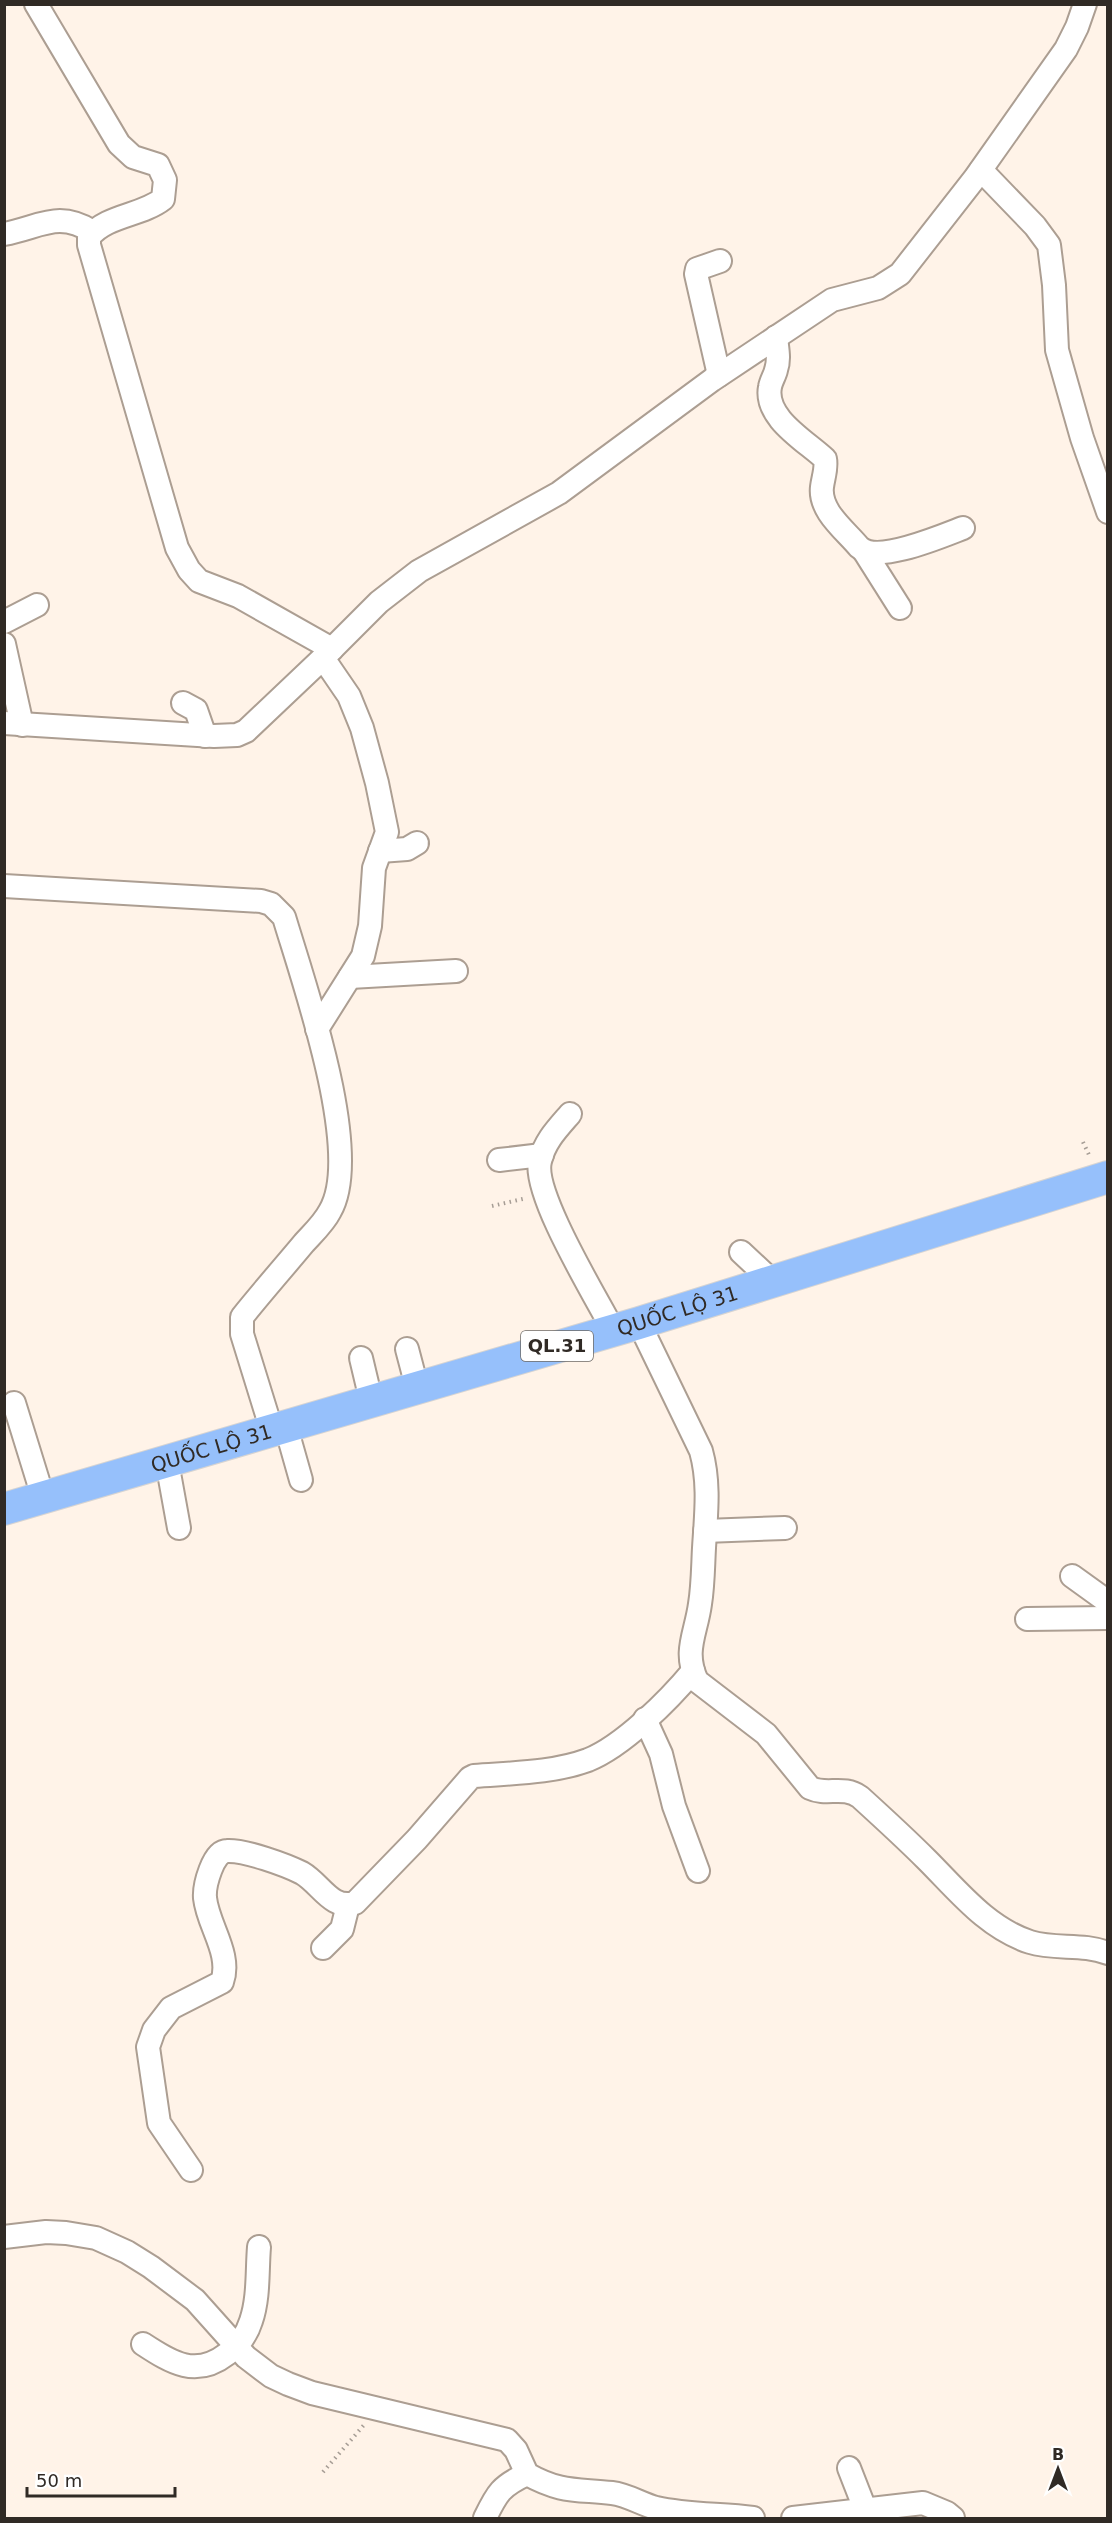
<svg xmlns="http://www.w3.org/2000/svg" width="1112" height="2523" font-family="'DejaVu Sans',sans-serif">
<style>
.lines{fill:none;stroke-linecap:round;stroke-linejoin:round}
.minor-casing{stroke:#ac9e92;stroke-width:26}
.highway-casing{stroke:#d6d4d3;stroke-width:34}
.path{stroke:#a69d95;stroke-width:4;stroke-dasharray:1.5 4.5;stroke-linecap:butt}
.minor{stroke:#fff;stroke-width:22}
.highway{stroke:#96c0fb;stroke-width:32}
.labels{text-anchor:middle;stroke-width:5;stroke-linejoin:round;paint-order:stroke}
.shield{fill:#fff;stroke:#6e6a66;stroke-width:1.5}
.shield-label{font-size:18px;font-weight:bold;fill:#302a25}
.street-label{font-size:20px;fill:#302a25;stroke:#fff}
</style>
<rect width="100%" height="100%" fill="#fff3e8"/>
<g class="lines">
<defs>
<g id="minor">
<path d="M36,4L119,144L133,157L158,165L165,180L163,199C141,216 107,215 89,237V245L177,548L189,570L199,581L238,596L332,649"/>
<polyline points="981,170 1035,226 1049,245 1054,285 1057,350 1082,438 1108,512"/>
<path d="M4,234C41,227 58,210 93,232"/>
<path d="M776,337C777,348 780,359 776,370C775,375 771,381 770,387C764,418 806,441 825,459C827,468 823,478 822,487C819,511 845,530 859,547C877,564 942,536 963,528"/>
<polyline points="719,375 696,274 697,269 720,261"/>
<polyline points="864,551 900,608"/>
<polyline points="4,622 37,605"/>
<polyline points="4,644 22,725"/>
<polyline points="183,703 196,710 205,736"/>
<polyline points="4,723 214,736 237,735 246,731 323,658 379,602 419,571 559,493 712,380 832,300 878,288 900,274 975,178 1066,49 1077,27 1085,4"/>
<polyline points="380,851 407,849 417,843"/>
<path d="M4,886L261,901L271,904L284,917C303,981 364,1153 330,1211C324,1223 313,1233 304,1243C284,1267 262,1292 242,1317V1334L272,1431"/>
<polyline points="350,977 456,971"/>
<polyline points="317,1029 363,956 370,926 374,868 387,832 377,783 362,728 349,696 323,658"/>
<path d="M570,1114C557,1129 545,1141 540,1161C532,1193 596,1297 613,1330"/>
<polyline points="499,1160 542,1155"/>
<polyline points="741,1252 772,1281"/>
<path d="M639,1323L701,1451C710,1483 706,1515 704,1548C703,1566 703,1586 700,1604C696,1634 683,1651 697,1681L766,1734L810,1788C827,1796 843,1785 860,1797C882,1817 905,1838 927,1860C958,1891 987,1928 1030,1942C1056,1950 1082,1943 1108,1953"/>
<polyline points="407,1349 417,1387"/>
<polyline points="361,1358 371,1400"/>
<polyline points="14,1403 43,1497"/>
<polyline points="286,1427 301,1480"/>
<polyline points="167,1462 179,1528"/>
<polyline points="705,1531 785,1528"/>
<polyline points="1072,1576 1108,1602"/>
<polyline points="1027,1619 1108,1618"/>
<polyline points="645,1719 661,1754 674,1806 698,1871"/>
<polyline points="323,1948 342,1929 348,1905"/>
<path d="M191,2170L159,2123L148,2047L154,2030L171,2008L222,1982C232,1954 208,1926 205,1898C204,1886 213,1851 227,1851C245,1850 286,1865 302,1873C321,1884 331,1910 355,1903L417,1839L470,1778L474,1776C511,1773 553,1773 588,1760C623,1746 669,1700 693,1671"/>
<path d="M4,2237L46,2232L66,2233L96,2238L127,2252L151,2267L195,2300L246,2357L271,2376L288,2384L312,2393L507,2440L516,2450L527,2474C561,2493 576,2489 612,2493C628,2495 641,2504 656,2508C686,2515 722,2514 753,2518"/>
<path d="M143,2344C172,2363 196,2378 227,2354C238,2346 247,2334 251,2321C259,2298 257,2271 259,2247"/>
<polyline points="849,2468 865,2509"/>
<path d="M485,2518C497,2493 501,2486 527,2474"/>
<polyline points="793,2518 923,2503 947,2513 953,2518"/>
</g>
<g id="highway">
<path id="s1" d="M4,1509L639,1323L1108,1177"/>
</g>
</defs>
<use href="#minor" class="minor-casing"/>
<use href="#highway" class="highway-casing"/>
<g class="path">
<polyline points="1083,1142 1090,1157"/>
<polyline points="492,1206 527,1198"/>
<polyline points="323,2472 364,2425"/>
</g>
<use href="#minor" class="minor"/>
<use href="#highway" class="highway"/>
</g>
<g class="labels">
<rect class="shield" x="521" y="1331" width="72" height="30" rx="4.5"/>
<g class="shield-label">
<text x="557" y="1352">QL.31</text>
</g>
<g class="street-label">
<text dy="7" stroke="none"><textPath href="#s1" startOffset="702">QUỐC LỘ 31</textPath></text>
<text dy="7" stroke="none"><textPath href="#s1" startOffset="216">QUỐC LỘ 31</textPath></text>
</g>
</g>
<rect width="1112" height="2523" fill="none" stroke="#302a25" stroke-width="12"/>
<g transform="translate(1058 2469)" stroke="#ffffff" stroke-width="4.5" paint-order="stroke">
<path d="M0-4.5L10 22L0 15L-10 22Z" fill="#302a25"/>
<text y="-9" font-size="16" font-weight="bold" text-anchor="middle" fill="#302a25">B</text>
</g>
<path d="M27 2487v9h148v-9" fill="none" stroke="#302a25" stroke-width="3"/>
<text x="36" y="2487" font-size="18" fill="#302a25" stroke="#ffffff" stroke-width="4.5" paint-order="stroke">50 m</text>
</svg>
